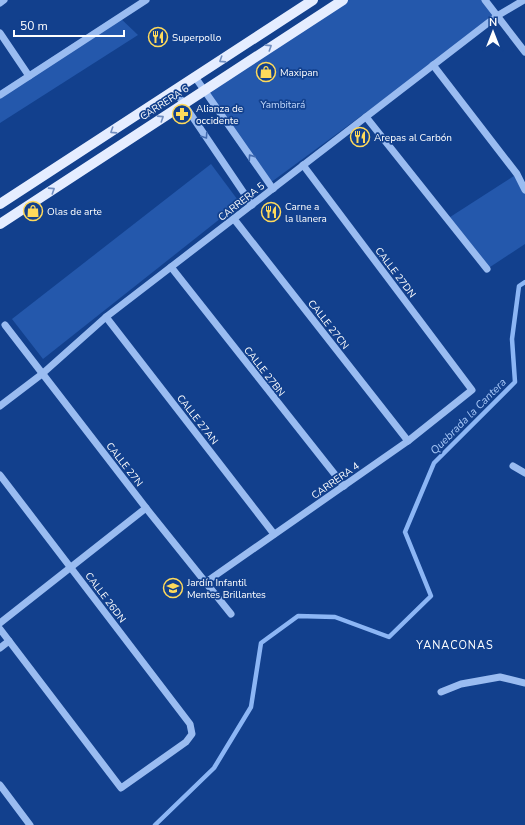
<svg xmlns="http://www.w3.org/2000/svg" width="525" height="825" font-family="'Nunito Sans',sans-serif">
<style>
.park{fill:#2458ac}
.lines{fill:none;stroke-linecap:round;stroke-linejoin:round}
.stream{stroke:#8cb6f5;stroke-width:4.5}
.minor{stroke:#9abcf1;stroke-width:7}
.major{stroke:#e5edff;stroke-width:10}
.oneway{stroke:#718ec0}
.oneway2{stroke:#426bb0}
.labels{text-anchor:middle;stroke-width:3.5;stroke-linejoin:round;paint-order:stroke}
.poi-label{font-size:10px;fill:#fff;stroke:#12408d;text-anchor:start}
.street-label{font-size:10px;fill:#fff;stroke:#12408d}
.park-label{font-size:10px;fill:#c1d8fc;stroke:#12408d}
.water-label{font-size:11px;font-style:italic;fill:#a6c7f8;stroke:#12408d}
.neighbourhood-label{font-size:11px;letter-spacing:1px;fill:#fff;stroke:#12408d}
</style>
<rect width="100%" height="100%" fill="#12408d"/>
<g class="park">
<polygon points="343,0 485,0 497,16 270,183 204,90"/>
<polygon points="117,15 138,35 0,123 0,91"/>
<polygon points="211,164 240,203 43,359 12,319"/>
<polygon points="517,174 525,189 525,244 487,269 447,219"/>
</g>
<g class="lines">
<polyline class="stream" points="155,825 214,768 251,707 261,643 298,616 335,617 389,637 431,596 405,532 434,463 515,382 512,339 519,286 525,282"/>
<g class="minor">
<polyline points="485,0 525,52"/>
<polyline points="0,3 4,0"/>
<polyline points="0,33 29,76"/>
<polyline points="433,65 517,174 525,190"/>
<polyline points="195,77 273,189"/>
<polyline points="175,91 252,205"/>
<polyline points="0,95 146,0"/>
<polyline points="366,117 487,269"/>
<polyline points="234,219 408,441"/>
<polyline points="171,267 344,486"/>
<polyline points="106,317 274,534"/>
<polyline points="5,325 146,508 231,614"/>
<polyline points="0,406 42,374 106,317 497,16 524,0"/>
<polyline points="513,466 525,473"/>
<polyline points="0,475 190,724 192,734 186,742 121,788 0,629"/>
<polyline points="206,582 408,441 472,390 303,165"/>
<polyline points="0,623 146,508"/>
<polyline points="0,648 9,641"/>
<polyline points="441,692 461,684 500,677 525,683"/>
<polyline points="0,785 30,825"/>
</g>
<g class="major">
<polyline points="0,204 313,0"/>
<polyline points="0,224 343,0"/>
</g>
</g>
<defs><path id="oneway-chevron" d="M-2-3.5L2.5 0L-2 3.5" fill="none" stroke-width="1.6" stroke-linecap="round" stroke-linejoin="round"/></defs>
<g class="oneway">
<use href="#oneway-chevron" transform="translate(269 47) rotate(-33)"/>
<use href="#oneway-chevron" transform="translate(222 60) rotate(147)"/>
<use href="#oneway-chevron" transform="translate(161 118) rotate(-33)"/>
<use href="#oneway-chevron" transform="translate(113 131) rotate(147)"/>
<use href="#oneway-chevron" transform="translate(52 190) rotate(-33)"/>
</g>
<g class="oneway2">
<use href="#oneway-chevron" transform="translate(205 136) rotate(56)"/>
<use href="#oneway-chevron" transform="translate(251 157) rotate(-125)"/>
</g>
<defs>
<symbol id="restaurant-ring" viewBox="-11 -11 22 22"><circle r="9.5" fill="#12408d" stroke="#ffda5b" stroke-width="1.5"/><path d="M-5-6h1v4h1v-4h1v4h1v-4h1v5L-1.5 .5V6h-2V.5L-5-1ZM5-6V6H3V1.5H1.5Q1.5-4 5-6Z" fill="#ffda5b"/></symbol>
<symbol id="shop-ring" viewBox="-11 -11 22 22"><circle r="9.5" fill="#12408d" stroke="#ffda5b" stroke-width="1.5"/><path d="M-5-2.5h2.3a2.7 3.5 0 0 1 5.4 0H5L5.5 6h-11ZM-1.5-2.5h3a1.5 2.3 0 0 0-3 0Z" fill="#ffda5b"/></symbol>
<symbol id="pharmacy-ring" viewBox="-11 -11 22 22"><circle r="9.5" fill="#12408d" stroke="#ffda5b" stroke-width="1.5"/><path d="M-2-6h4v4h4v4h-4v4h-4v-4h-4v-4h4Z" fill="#ffda5b"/></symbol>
<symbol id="school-ring" viewBox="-11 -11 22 22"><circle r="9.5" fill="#12408d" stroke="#ffda5b" stroke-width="1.5"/><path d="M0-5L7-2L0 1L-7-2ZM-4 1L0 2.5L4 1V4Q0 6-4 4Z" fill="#ffda5b"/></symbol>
</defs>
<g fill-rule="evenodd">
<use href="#restaurant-ring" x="147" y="26" width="22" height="22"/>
<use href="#shop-ring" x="255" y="61" width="22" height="22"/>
<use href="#pharmacy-ring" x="171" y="103" width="22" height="22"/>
<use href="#restaurant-ring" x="349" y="126" width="22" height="22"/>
<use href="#shop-ring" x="22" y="200" width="22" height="22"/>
<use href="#restaurant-ring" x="260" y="201" width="22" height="22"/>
<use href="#school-ring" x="162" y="577" width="22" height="22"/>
</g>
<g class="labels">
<g class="poi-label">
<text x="172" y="41">Superpollo</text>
<text x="280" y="76">Maxipan</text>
<text x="196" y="112">Alianza de<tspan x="196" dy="12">occidente</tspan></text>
<text x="374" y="141">Arepas al Carbón</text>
<text x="285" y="210">Carne a<tspan x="285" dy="12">la llanera</tspan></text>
<text x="47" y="215">Olas de arte</text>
<text x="187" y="586">Jardín Infantil<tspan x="187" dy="12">Mentes Brillantes</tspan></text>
</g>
<g class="street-label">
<text transform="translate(164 102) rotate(-33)" y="4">CARRERA 6</text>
<text transform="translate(241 201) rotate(-38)" y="4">CARRERA 5</text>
<text transform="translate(396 272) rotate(53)" y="4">CALLE 27DN</text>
<text transform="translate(329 324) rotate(52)" y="4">CALLE 27CN</text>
<text transform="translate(265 371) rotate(52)" y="4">CALLE 27BN</text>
<text transform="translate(198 419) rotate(52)" y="4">CALLE 27AN</text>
<text transform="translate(125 464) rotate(52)" y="4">CALLE 27N</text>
<text transform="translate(335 480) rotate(-35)" y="4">CARRERA 4</text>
<text transform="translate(106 597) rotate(53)" y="4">CALLE 26DN</text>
</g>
<g class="park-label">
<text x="283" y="108">Yambitará</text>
</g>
<g class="water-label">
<text transform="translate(468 416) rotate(-45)" y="4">Quebrada la Cantera</text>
</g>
<g class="neighbourhood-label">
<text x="455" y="649">YANACONAS</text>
</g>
</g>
<g transform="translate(493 32)" stroke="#12408d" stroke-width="3" paint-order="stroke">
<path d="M0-3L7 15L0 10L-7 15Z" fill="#ffffff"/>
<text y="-6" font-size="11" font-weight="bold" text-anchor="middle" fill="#ffffff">N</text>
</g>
<path d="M14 30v6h110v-6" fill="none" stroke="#ffffff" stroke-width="2"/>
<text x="20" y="30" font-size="12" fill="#ffffff" stroke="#12408d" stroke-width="3" paint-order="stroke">50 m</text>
</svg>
